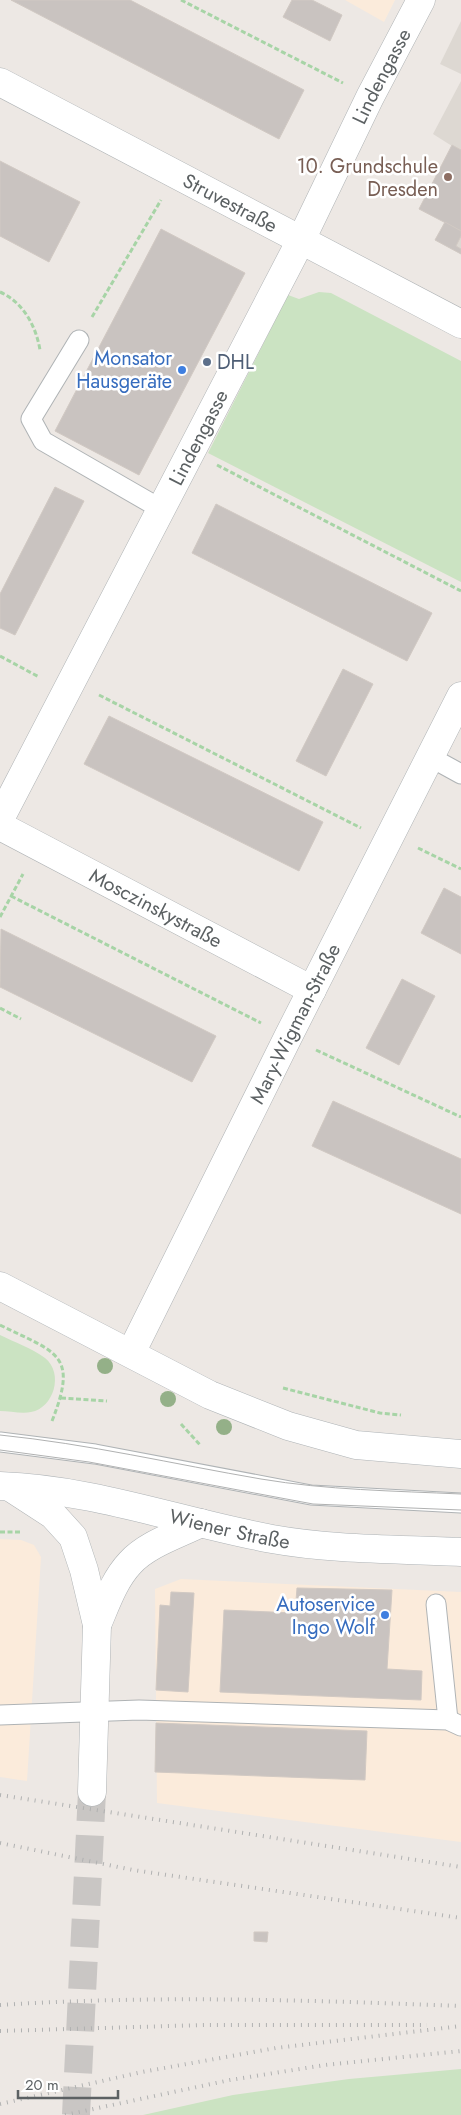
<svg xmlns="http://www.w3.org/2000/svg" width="461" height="2115" font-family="Jost,sans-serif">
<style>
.commercial{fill:#fbebdb}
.education{fill:#ddd8d2}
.green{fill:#cbe3c2}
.building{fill:#c9c3c0;stroke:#d1c9c3}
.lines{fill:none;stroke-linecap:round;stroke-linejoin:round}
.street-tunnel{stroke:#c9c6c4;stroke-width:28;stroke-dasharray:28 14;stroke-linecap:butt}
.lane-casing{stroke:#afb3b5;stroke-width:21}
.street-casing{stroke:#afb3b5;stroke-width:29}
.secondary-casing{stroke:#aeb3b6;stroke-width:29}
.path{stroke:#a7d4a6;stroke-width:3;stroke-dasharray:5 2.5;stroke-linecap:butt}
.lane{stroke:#fff;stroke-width:19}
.street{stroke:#fff;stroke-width:28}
.secondary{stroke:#fff;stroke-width:28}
.tram{stroke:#b0b1b1;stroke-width:1}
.rail{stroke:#b0b1b1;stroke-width:4;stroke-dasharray:1 6;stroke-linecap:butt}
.tree{fill:#94b088}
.education-dot{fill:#8d6e63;stroke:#fff;stroke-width:2}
.service-dot{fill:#5c6f8a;stroke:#fff;stroke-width:2}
.shop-dot{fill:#3f7fe0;stroke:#fff;stroke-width:2}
.labels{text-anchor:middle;stroke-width:5;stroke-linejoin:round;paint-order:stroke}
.street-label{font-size:20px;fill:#5c6163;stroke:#fff}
.education-label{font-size:20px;fill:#785e54;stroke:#fff;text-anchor:end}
.shop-label{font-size:20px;fill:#366cbe;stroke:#fff;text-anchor:end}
.service-label{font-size:20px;fill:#4e5e75;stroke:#fff;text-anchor:start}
</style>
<rect width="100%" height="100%" fill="#ede8e4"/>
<g class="commercial">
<polygon points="345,0 395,0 384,22"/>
<polygon points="0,1539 21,1540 34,1545 41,1557 27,1781 0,1777"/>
<polygon points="181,1579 461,1592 461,1842 157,1803 155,1589"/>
</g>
<g class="education">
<polygon points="461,21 461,74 440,64"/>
<polygon points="461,81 461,254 435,240 445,222 419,209 452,146 433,134"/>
</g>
<g class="green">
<polygon points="319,292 331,293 461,361 461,582 208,453 288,295 299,299"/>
<path d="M0,1335C14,1342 32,1348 45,1358C64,1373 54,1408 31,1412C22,1414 9,1411 0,1411Z"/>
<polygon points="461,2069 461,2115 143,2115 233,2095 349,2079"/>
</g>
<g class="building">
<polygon points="11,0 130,0 304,90 279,139"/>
<polygon points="292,0 312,0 342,15 330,41 283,17"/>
<polygon points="452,145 461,150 461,231 419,209"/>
<polygon points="0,161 80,202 49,262 0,236"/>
<polygon points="445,222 461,231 461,236 456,246 461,249 461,254 435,240"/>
<polygon points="161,229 245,273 139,475 55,431"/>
<polygon points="55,487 84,501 15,635 0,628 0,594"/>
<polygon points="216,504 432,613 407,661 192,553"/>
<polygon points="343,669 373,684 326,776 296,761"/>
<polygon points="109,716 323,822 299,871 84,764"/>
<polygon points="444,888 461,897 461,954 421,933"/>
<polygon points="1,929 216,1036 192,1082 0,987"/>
<polygon points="402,979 435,996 399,1065 366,1048"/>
<polygon points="333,1101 461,1159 461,1214 312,1146"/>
<polygon points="297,1588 392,1590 387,1669 422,1671 421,1700 220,1692 224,1610 295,1613"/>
<polygon points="171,1592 194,1593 188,1692 156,1690 160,1605 170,1606"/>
<polygon points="156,1723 367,1731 365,1780 155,1772"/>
<polygon points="254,1932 268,1932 267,1942 254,1941"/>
</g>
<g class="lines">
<polyline class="street-tunnel" points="76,2115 92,1792"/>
<defs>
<g id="lane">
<polyline points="79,340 31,419 43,441 161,509"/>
<polyline points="430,757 461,774"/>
<polyline points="0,1442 95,1454 311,1495 461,1503"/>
<polyline points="436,1604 448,1720"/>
<polyline points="0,1715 139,1710 448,1720 461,1726"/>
</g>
<g id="street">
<path id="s1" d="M0,82L461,324"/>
<path id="s2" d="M0,819L301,240L370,97L421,0"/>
<path id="s3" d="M0,826L312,990"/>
<path id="s4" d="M131,1353L288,1037L461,696"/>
<polyline points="10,1487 53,1515 73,1537 84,1570 97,1625 92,1792"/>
<path d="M97,1625C106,1604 114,1580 130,1563C147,1544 179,1534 201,1523"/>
</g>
<g id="secondary">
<polyline points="0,1286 210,1395 288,1426 356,1445 461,1454"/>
<path id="s5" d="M0,1486C93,1489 181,1522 272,1539C333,1550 399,1549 461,1552"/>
</g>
</defs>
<use href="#lane" class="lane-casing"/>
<use href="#street" class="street-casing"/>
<use href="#secondary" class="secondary-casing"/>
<g class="path">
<polyline points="181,0 343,83"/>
<path d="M0,292C23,302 36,326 40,350"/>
<polyline points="92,317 161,200"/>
<polyline points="217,465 461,591"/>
<polyline points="0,656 39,677"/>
<polyline points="99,695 361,828"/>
<polyline points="418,848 461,869"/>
<polyline points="11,896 261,1023"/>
<polyline points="0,917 23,874"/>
<polyline points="0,1008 21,1019"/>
<polyline points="316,1050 461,1117"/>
<path d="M0,1325C56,1353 79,1353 52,1421"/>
<polyline points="283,1388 380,1413 401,1415"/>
<polyline points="61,1398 107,1401"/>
<polyline points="181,1424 201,1446"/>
<polyline points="0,1532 21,1532"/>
</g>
<use href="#lane" class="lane"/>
<use href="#street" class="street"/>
<use href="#secondary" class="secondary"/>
<g class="tram">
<path d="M0,1435C89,1444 173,1464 261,1479C326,1490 395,1491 461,1494"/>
<polyline points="0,1450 89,1462 313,1504 461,1510"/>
</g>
<g class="rail">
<polyline points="0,1795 461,1867"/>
<polyline points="0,1843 133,1870 461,1918"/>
<path d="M0,2005C154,1995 307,2000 461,2006"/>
<polyline points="0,2031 204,2025 427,2025"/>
<polyline points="0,2104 142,2072 276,2048 461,2026"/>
<polyline points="65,2115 230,2080 325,2065 461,2051"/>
</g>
</g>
<g class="tree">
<circle cx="105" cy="1366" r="8"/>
<circle cx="168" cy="1399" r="8"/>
<circle cx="224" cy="1427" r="8"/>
</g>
<circle class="education-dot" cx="448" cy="177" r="5"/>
<circle class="service-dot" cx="207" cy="362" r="5"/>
<g class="shop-dot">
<circle cx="182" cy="370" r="5"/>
<circle cx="385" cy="1615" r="5"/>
</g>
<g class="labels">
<g class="street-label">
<text dy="7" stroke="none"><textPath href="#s2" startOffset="835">Lindengasse</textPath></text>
<text dy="7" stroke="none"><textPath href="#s1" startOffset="260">Struvestraße</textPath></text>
<text dy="7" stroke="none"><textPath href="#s2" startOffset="430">Lindengasse</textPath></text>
<text dy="7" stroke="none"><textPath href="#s3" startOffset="176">Mosczinskystraße</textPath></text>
<text dy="7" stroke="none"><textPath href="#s4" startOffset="368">Mary-Wigman-Straße</textPath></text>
<text dy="7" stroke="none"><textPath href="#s5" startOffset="234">Wiener Straße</textPath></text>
</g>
<g class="education-label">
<text x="438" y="173">10. Grundschule<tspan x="438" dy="23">Dresden</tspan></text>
</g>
<g class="shop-label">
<text x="172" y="365">Monsator<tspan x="172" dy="23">Hausgeräte</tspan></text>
<text x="375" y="1611">Autoservice<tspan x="375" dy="23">Ingo Wolf</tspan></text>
</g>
<g class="service-label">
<text x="217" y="369">DHL</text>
</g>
</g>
<path d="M18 2090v8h100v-8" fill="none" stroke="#5c6163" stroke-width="2.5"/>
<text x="25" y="2090" font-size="15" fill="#5c6163" stroke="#ffffff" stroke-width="4" paint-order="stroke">20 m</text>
</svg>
